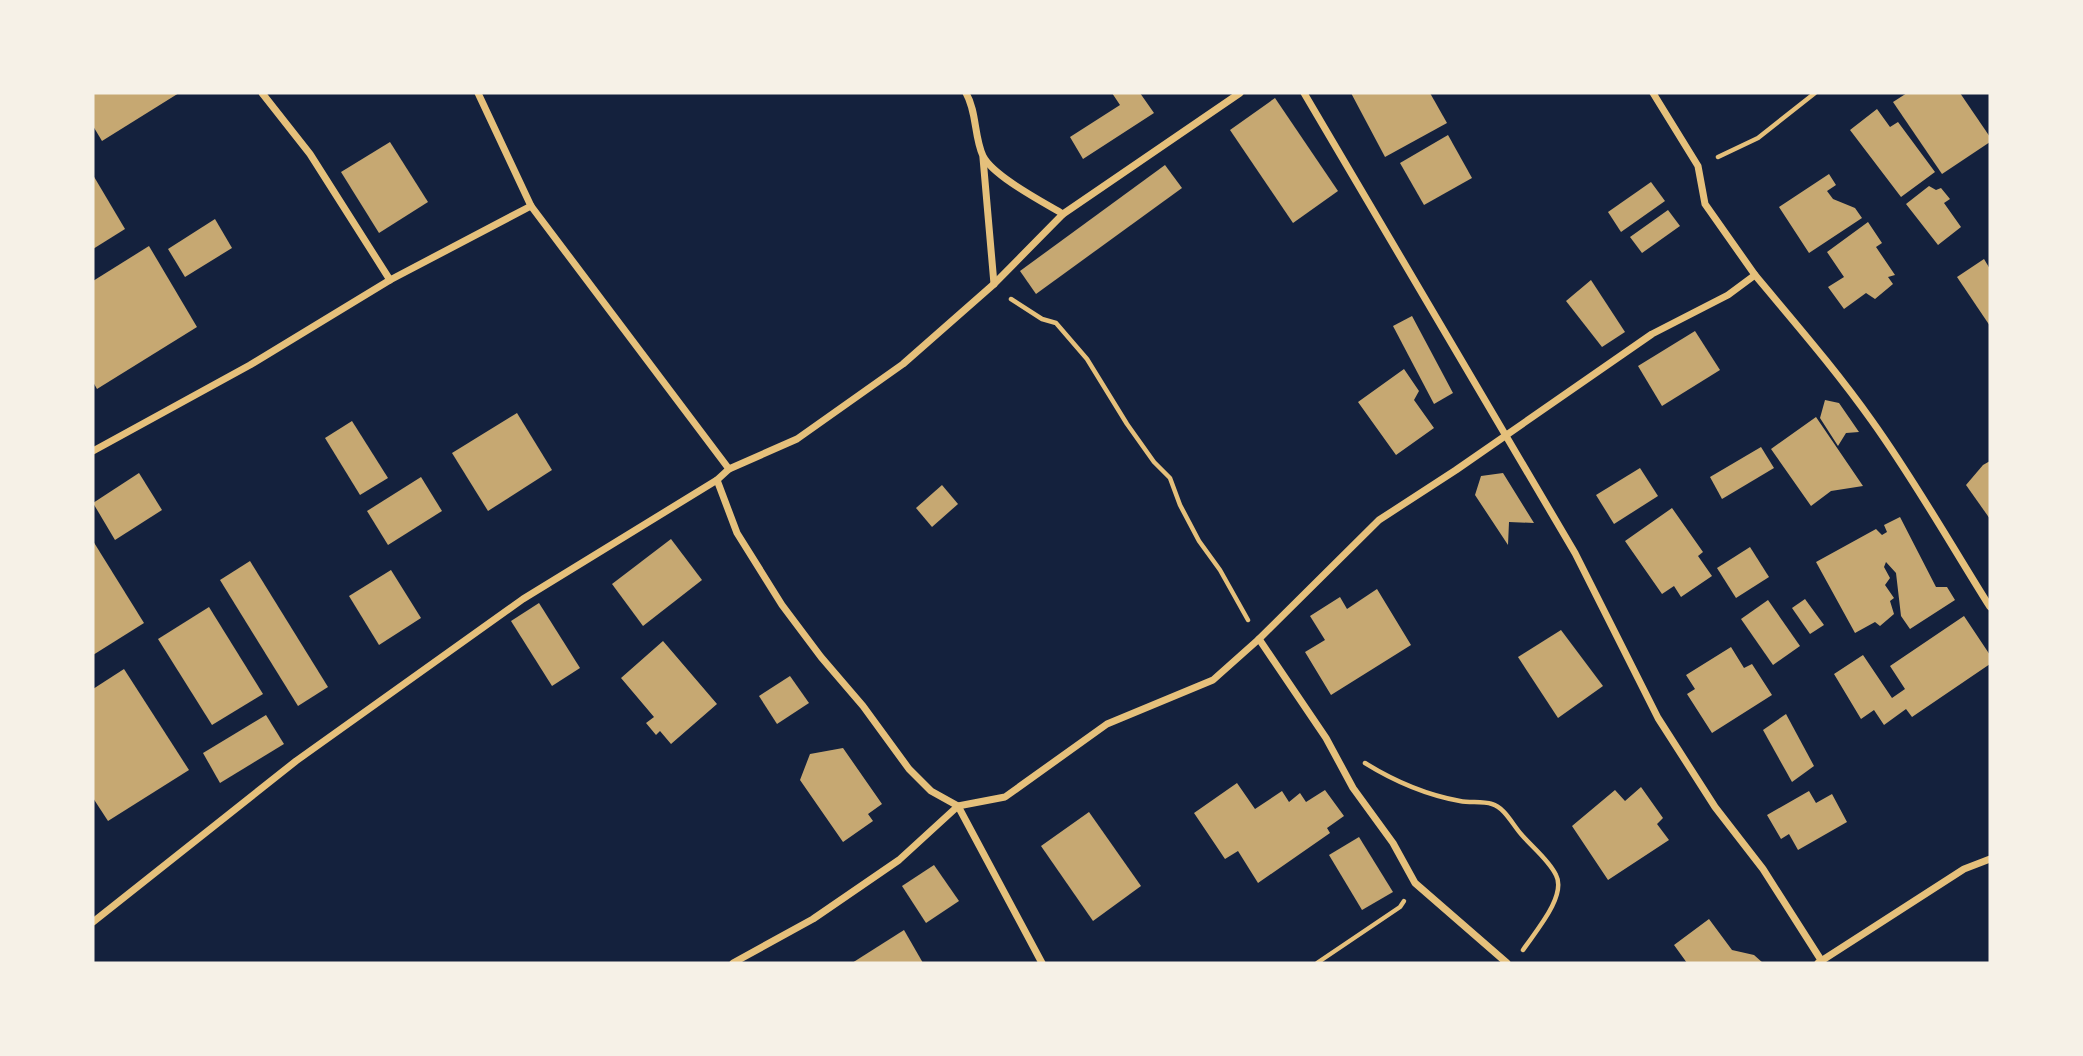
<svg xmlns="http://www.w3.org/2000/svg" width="2083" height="1056" font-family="'Noto Sans',sans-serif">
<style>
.building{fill:#c6a872}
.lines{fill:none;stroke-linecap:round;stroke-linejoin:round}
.path{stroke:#e5c07b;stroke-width:4.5}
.minor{stroke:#e5c07b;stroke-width:7}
</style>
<rect width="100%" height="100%" fill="#14213d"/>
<g class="building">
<polygon points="93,93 179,93 102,141 93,126"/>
<polygon points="1112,93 1140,93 1154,113 1083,159 1070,137 1120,105"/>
<polygon points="1351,93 1430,93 1447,123 1385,157"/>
<polygon points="1907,93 1960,93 1990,137 1990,142 1942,174 1893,102"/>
<polygon points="1275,98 1338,191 1293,223 1230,130"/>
<polygon points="1877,109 1890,127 1898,122 1935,172 1901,197 1850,130"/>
<polygon points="1448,135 1472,178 1424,205 1400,163"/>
<polygon points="390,142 428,202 379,233 341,172"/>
<polygon points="1165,165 1182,188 1036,294 1020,271"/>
<polygon points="1829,174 1836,185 1827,191 1833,199 1855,208 1862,218 1809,253 1779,207"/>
<polygon points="93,175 125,229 93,249"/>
<polygon points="1651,182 1665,201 1621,232 1608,212"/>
<polygon points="1929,186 1936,190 1941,188 1950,199 1944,203 1961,227 1938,245 1906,204"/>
<polygon points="1668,210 1680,226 1642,253 1630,237"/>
<polygon points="215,219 232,248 185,277 168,249"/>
<polygon points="1868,222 1882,243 1876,247 1895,275 1888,277 1893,284 1875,299 1866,293 1844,309 1828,287 1844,277 1827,252"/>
<polygon points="149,246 197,327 97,389 93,382 93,281"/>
<polygon points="1984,259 1990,269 1990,326 1957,277"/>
<polygon points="1591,280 1625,332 1602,347 1566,301"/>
<polygon points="1412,316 1453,393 1434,404 1393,326"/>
<polygon points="1695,331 1720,370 1662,406 1638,366"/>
<polygon points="1404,369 1419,391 1414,400 1434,428 1396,455 1358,402"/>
<polygon points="1825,400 1839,403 1859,432 1846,433 1838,446 1820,418"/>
<polygon points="517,413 552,470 488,511 452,453"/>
<polygon points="1816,417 1863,486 1831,491 1811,506 1771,449"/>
<polygon points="352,421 388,478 360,495 325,438"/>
<polygon points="1761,447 1774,468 1722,499 1710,477"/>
<polygon points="1990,461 1990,519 1966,485 1983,465"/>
<polygon points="1640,468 1658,496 1614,524 1596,495"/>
<polygon points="139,473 162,510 115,540 93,503"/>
<polygon points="1503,473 1534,523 1509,522 1508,545 1475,495 1481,476"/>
<polygon points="421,477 442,511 388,545 367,511"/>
<polygon points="942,485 958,504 932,527 916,508"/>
<polygon points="1672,508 1703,552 1698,556 1712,576 1681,597 1674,586 1662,594 1625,541"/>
<polygon points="1900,517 1936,587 1947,587 1955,600 1910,629 1901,616 1896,573 1886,562 1884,567 1890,578 1885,585 1894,598 1890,601 1894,614 1880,626 1875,622 1855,633 1816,562 1876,529 1882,535 1887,532 1884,525"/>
<polygon points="671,539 702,580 643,626 612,584"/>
<polygon points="93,541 144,623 93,655"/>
<polygon points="1750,547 1769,577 1736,598 1717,568"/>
<polygon points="250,561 328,687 298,706 220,580"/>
<polygon points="391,570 421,618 379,645 349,596"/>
<polygon points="1377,589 1411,645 1331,695 1305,652 1325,640 1310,616 1340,597 1347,609"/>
<polygon points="1805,599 1824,625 1810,634 1792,608"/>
<polygon points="1768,600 1800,646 1773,665 1741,619"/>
<polygon points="539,603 580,668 552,686 511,621"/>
<polygon points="209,607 263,694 212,725 158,639"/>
<polygon points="1964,616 1990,655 1990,664 1912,717 1906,709 1884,725 1874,710 1861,719 1834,674 1863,655 1892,698 1905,689 1890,666"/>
<polygon points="1561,630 1603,686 1558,718 1518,657"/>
<polygon points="663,641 717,704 671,744 660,731 656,735 646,723 654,717 621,678"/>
<polygon points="1731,647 1744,668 1752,664 1772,695 1712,733 1687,694 1695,689 1686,675"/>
<polygon points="124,669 189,770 108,821 93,798 93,689"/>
<polygon points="790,676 809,703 777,724 759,696"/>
<polygon points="1786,714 1814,766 1792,782 1763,730"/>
<polygon points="266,715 284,744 220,783 203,753"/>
<polygon points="843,748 882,804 868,814 873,821 843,842 800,780 810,754"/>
<polygon points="1237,783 1255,809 1282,791 1289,802 1300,793 1306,802 1325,790 1344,816 1327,828 1330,833 1258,883 1238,851 1225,859 1194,813"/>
<polygon points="1641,787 1663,818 1657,824 1669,840 1608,880 1572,826 1615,790 1625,801"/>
<polygon points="1809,791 1816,803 1832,794 1847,822 1798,850 1789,834 1781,839 1767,815"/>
<polygon points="1089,812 1141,886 1093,921 1041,846"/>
<polygon points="1359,837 1393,892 1362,910 1329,855"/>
<polygon points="934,865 959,901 926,923 902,886"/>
<polygon points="1709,919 1732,950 1754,955 1763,963 1687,963 1674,945"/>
<polygon points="904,930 923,963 852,963"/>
</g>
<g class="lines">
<g class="path">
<polyline points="1718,157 1758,138 1815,93"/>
<polyline points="1011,299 1042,319 1056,323 1087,359 1127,424 1154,462 1170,478 1180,505 1199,541 1220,570 1248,620"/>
<path d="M1365,763C1394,781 1427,795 1460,801C1470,803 1482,801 1492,804C1504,807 1513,825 1521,834C1532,847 1549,860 1556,875C1567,896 1535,932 1523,950"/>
<polyline points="1317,963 1400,907 1404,901"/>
</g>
<g class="minor">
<polyline points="262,93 310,154 390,280"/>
<polyline points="478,93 531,206 729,469"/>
<path d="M966,93C977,112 974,137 983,156C993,176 1043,202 1063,214"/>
<polyline points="1304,93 1575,553 1658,718 1715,807 1763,869 1821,960"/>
<polyline points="1653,93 1698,166 1705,204 1755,275"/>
<polyline points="983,158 994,284"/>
<polyline points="93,451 250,365 390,280 531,206"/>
<polyline points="717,480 737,533 782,605 821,657 863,706 909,769 931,791 958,806 1042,963"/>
<polyline points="1259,639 1326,738 1353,788 1393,843 1415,883 1507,963"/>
<polyline points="93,922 296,761 523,599 717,480 729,469 797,439 903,364 994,284 1063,214 1240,93"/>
<path d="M733,963L813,919L899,860L958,806L1005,797L1107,724L1213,680L1259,639L1379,520L1456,470L1652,334L1728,295L1755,275C1795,323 1836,370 1872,421C1915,481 1951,545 1990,607"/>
<polyline points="1818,963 1964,869 1990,859"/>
</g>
</g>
<rect width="2083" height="1056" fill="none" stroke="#f6f1e7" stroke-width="189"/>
</svg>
